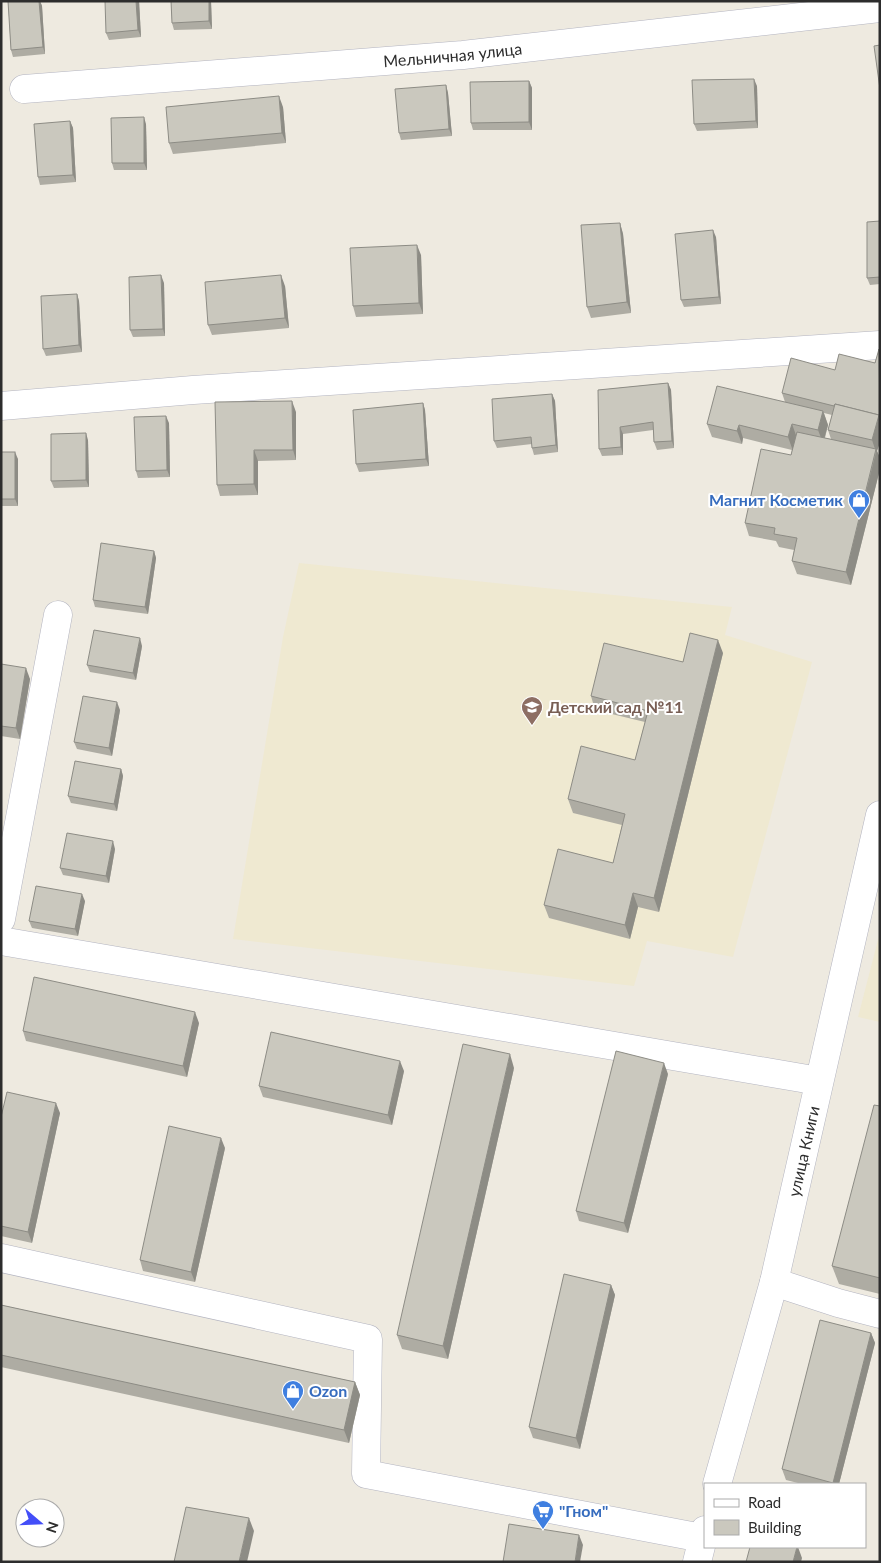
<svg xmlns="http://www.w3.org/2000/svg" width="881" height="1563" font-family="Lato,sans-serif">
  <rect width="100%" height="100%" fill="#eeeae0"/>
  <g fill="#efe9d1">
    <polygon points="299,563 732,607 725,635 812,662 733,957 647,941 634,986 233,939 283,637"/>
    <polygon points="880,932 880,1022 858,1017"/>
  </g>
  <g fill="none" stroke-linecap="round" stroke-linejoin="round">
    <g stroke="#b3b4c0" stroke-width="29">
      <g id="minor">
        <path id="s1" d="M24,89L463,55L880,8"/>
        <polyline points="1,406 193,390 880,345"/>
        <polyline points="1,919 58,615"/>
        <polyline points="1,941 819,1081"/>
        <polyline points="1,1258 368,1339 366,1474 702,1538"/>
        <polyline points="774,1282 838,1303 880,1314"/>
        <path id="s2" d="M717,1484L774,1282L880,815"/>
        <polyline points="697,1562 705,1530"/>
      </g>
    </g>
    <use href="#minor" stroke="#fff" stroke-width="28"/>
  </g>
  <g fill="#aeaca3" fill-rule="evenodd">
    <polygon points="8,1 40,1 42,6 45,54 13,57 11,50"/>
    <polygon points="139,1 141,37 109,40 106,33"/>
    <polygon points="171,1 211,1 212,29 174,30 172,23"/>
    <polygon points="529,81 532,88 532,130 473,130 471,123"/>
    <polygon points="446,85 448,93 452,136 401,140 399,133"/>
    <polygon points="757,86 758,128 697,131 694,124"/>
    <polygon points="283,107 286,143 173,154 169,143"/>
    <polygon points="70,121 73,128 76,182 40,185 38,177"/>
    <polygon points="146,124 147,170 114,170 112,163"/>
    <polygon points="880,221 880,284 870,285 867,278"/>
    <polygon points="620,223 623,234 631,313 591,318 587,307"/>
    <polygon points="716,237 721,304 684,307 681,300"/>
    <polygon points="421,255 423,314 356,317 353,306"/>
    <polygon points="164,283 165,336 133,337 130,330"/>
    <polygon points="285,286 289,328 212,335 208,325"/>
    <polygon points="77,294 79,301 82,352 46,356 43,349"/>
    <path d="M880,349V442L877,451L880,458V469L851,585L797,574L792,561L794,550L779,547L776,541L749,536L745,523L791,455L792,450L743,438L742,444L712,437L707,424L785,402L782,393L835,370L875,363ZM824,413L832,415L828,430L831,439L825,438L828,425Z"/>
    <polygon points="668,383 671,390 674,448 657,450 654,442 653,430 623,434 623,455 602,456 599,449 598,390"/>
    <polygon points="552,394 555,401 558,452 534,455 532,448 532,444 497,448 494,441"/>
    <polygon points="423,403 425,410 429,466 359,472 356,464"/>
    <polygon points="296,412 296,460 258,461 258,495 220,496 217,485"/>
    <polygon points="169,423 170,477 138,478 136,471"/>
    <polygon points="88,440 89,487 54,488 51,481"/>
    <polygon points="1,452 18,459 18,506 1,506"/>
    <polygon points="154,551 156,558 148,614 95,607 93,600"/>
    <polygon points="142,646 136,680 90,672 87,665"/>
    <polygon points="723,653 659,912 638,907 630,939 549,918 544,905 613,863 622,825 573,813 568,799 635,760 645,722 595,710 591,696 683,662"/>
    <polygon points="1,664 30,679 20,739 1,736"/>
    <polygon points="120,710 112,756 77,749 74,742"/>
    <polygon points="121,769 123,776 117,811 71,803 68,796"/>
    <polygon points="115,849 109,883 63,875 60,868"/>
    <polygon points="85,901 78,936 32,928 29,921"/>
    <polygon points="199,1023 187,1077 26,1041 23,1031"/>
    <polygon points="514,1068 448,1359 402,1349 397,1335"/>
    <polygon points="404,1071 392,1125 263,1097 259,1086"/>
    <polygon points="668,1074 628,1233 579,1221 576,1211"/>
    <polygon points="880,1106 880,1294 839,1284 832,1266"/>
    <polygon points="60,1113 32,1243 1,1236 1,1117"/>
    <polygon points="225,1148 195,1282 143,1271 140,1260"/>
    <polygon points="611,1285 615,1295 580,1449 533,1438 529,1427"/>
    <polygon points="1,1305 355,1382 360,1395 349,1443 1,1367"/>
    <polygon points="871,1333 875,1343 839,1484 802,1484 786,1480 782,1469"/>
  </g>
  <g fill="#8d8c85">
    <polygon points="39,1 40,1 42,6 45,54 43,47"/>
    <polygon points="136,1 139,1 141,37 138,30"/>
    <polygon points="209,1 211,1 212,29 209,21"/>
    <polygon points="754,79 757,86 758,128 756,121"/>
    <polygon points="529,81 532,88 532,130 529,122"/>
    <polygon points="446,85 448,93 452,136 449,129"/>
    <polygon points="279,96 283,107 286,143 282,133"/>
    <polygon points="144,117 146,124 147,170 144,163"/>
    <polygon points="70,121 73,128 76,182 73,175"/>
    <polygon points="620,223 623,234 631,313 627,302"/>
    <polygon points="713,230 716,237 721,304 719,297"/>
    <polygon points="417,245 421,255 423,314 419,303"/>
    <polygon points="161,275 164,283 165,336 163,329"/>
    <polygon points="281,275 285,286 289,328 285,318"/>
    <polygon points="77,294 79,301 82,352 79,345"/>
    <polygon points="668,383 671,390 674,448 672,441"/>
    <polygon points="552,394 555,401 558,452 556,445"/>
    <polygon points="292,401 296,412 296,460 293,450"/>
    <polygon points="423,403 425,410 429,466 426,459"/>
    <polygon points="823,411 828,425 823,443 818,430"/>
    <polygon points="879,415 880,417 880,442 877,451 880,458 880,469 851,585 846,572 876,452 872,440"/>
    <polygon points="166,416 169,423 170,477 167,470"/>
    <polygon points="792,424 797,438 793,451 788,437"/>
    <polygon points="739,425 743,438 742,444 737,431"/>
    <polygon points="620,427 623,434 623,455 621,447"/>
    <polygon points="86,433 88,440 89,487 86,480"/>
    <polygon points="254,450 258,461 258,495 254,484"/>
    <polygon points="15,452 18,459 18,506 15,499"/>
    <polygon points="154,551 156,558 148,614 145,607"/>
    <polygon points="140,638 142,646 136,680 133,673"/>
    <polygon points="718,640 723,653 659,912 654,898"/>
    <polygon points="26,668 30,679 20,739 16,728"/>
    <polygon points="117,702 120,710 112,756 109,748"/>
    <polygon points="121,769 123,776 117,811 114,804"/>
    <polygon points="113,841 115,849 109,883 106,876"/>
    <polygon points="633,893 638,907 630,939 625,925"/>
    <polygon points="82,894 85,901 78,936 75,929"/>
    <polygon points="195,1012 199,1023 187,1077 183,1066"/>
    <polygon points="510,1054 514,1068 448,1359 443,1346"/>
    <polygon points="400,1061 404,1071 392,1125 388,1115"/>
    <polygon points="664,1063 668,1074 628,1233 624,1223"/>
    <polygon points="56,1103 60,1113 32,1243 28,1232"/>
    <polygon points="221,1138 225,1148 195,1282 191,1272"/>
    <polygon points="611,1285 615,1295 580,1449 576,1438"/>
    <polygon points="871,1333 875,1343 839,1484 834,1484 833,1483"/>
    <polygon points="355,1382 360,1395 349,1443 344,1430"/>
    <polygon points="249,1518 254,1531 247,1562 239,1562"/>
    <polygon points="579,1535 583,1545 580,1562 575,1562"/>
    <polygon points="797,1547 798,1547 802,1558 801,1562 793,1562"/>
  </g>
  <g fill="#cac8be" stroke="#8d8c85">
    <polygon points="8,1 39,1 43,47 11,50"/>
    <polygon points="105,1 136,1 138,30 106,33"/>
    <polygon points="171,1 209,1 209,21 172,23"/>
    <polygon points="880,45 880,89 874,46"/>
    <polygon points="754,79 756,121 694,124 692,80"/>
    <polygon points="529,81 529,122 471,123 470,82"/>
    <polygon points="446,85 449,129 399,133 395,89"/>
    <polygon points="279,96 282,133 169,143 166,107"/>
    <polygon points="144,117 144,163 112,163 111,118"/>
    <polygon points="70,121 73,175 38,177 34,124"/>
    <polygon points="880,221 880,277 867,278 867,222"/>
    <polygon points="620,223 627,302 587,307 581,225"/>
    <polygon points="713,230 719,297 681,300 675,234"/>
    <polygon points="417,245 419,303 353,306 350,248"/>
    <polygon points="161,275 163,329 130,330 129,277"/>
    <polygon points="281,275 285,318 208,325 205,282"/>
    <polygon points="77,294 79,345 43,349 41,296"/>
    <polygon points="879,349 880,418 879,415 835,404 834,406 782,393 791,358 835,370 839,354 875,363"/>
    <polygon points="668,383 672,441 654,442 653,422 620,427 621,447 599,449 598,390"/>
    <polygon points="717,386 823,411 818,430 792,424 788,437 739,425 737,431 707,424"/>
    <polygon points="552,394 556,445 532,448 531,437 494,441 492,399"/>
    <polygon points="292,401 293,450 254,450 254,484 217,485 215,402"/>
    <polygon points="423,403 426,459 356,464 353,410"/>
    <polygon points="835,404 879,415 872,440 828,430"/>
    <polygon points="166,416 167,470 136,471 134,417"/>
    <polygon points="797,432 876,449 846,572 792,561 797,538 774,534 775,528 745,523 761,449 791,455"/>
    <polygon points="86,433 86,480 51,481 51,434"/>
    <rect x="1" y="452" width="14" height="47"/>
    <polygon points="101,543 154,551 145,607 93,600"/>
    <polygon points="94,630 140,638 133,673 87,665"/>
    <polygon points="690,633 718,640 654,898 633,893 625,925 544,905 558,849 613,863 625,814 568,799 581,746 635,760 648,711 591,696 604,643 683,662"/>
    <polygon points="1,664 26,668 16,728 1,726"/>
    <polygon points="83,696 117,702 109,748 74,742"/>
    <polygon points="75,761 121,769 114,804 68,796"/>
    <polygon points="67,833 113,841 106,876 60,868"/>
    <polygon points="36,886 82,894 75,929 29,921"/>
    <polygon points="34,977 195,1012 183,1066 23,1031"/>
    <polygon points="271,1032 400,1061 388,1115 259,1086"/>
    <polygon points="463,1044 510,1054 443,1346 397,1335"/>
    <polygon points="616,1051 664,1063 624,1223 576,1211"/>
    <polygon points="7,1092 56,1103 28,1232 1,1226 1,1117"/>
    <polygon points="874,1105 880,1106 880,1278 832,1266"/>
    <polygon points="169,1126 221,1138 191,1272 140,1260"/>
    <polygon points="564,1274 611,1285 576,1438 529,1427"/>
    <polygon points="1,1305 355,1382 344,1430 1,1355"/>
    <polygon points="820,1320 871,1333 833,1483 782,1469"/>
    <polygon points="186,1507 249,1518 239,1562 174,1562"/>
    <polygon points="509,1524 579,1535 575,1562 503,1562"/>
    <polygon points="750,1547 797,1547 793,1562 746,1562"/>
  </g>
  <defs>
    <g id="shop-pin" transform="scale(1.125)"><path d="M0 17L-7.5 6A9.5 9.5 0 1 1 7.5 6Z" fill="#3f7fe0" stroke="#fff"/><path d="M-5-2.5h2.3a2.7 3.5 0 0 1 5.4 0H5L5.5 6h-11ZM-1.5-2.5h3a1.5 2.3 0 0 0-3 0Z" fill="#fff"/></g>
    <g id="school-pin" transform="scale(1.125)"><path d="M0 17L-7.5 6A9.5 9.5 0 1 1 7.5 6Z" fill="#8d6e63" stroke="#fff"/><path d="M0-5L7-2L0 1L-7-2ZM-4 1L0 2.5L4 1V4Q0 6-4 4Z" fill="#fff"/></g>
    <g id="supermarket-pin" transform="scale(1.125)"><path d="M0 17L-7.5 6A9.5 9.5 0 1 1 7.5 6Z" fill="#3f7fe0" stroke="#fff"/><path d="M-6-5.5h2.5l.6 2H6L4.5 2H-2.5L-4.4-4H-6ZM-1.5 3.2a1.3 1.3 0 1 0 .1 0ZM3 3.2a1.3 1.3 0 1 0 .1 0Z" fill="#fff"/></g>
  </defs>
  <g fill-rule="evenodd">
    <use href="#shop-pin" x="859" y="500"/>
    <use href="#school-pin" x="532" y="707"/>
    <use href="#shop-pin" x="293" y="1391"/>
    <use href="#supermarket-pin" x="543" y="1511"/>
  </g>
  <g text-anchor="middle" stroke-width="4" stroke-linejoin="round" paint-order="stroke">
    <g font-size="16" fill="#2d2d2d" stroke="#fff">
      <text dy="6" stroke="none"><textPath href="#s1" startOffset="430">Мельничная улица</textPath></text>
      <text dy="6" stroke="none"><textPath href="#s2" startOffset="344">улица Книги</textPath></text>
    </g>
    <g font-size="16" font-weight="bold" fill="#366cbe" stroke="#fff" text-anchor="start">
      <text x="843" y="506" text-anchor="end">Магнит Косметик</text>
      <text x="309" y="1397">Ozon</text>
      <text x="559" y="1517">"Гном"</text>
    </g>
    <g font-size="16" font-weight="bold" fill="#785e54" stroke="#fff" text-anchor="start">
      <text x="548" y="713">Детский сад №11</text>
    </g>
  </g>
  <rect width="881" height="1563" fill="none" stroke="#2d2d2d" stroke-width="5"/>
  <rect x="704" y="1483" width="162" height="65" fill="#ffffff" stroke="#ababab"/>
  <rect x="714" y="1499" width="25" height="8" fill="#ffffff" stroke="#ababab"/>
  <text x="748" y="1508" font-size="15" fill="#2d2d2d">Road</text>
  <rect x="714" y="1520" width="25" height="15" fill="#cac8be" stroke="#ababab"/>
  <text x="748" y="1533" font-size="15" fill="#2d2d2d">Building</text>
  <g transform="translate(40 1523) rotate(109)"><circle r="24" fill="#ffffff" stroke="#ababab"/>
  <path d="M0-4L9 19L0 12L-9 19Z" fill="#434ef8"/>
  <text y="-8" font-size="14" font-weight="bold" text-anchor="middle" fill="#2d2d2d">N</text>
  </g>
</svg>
